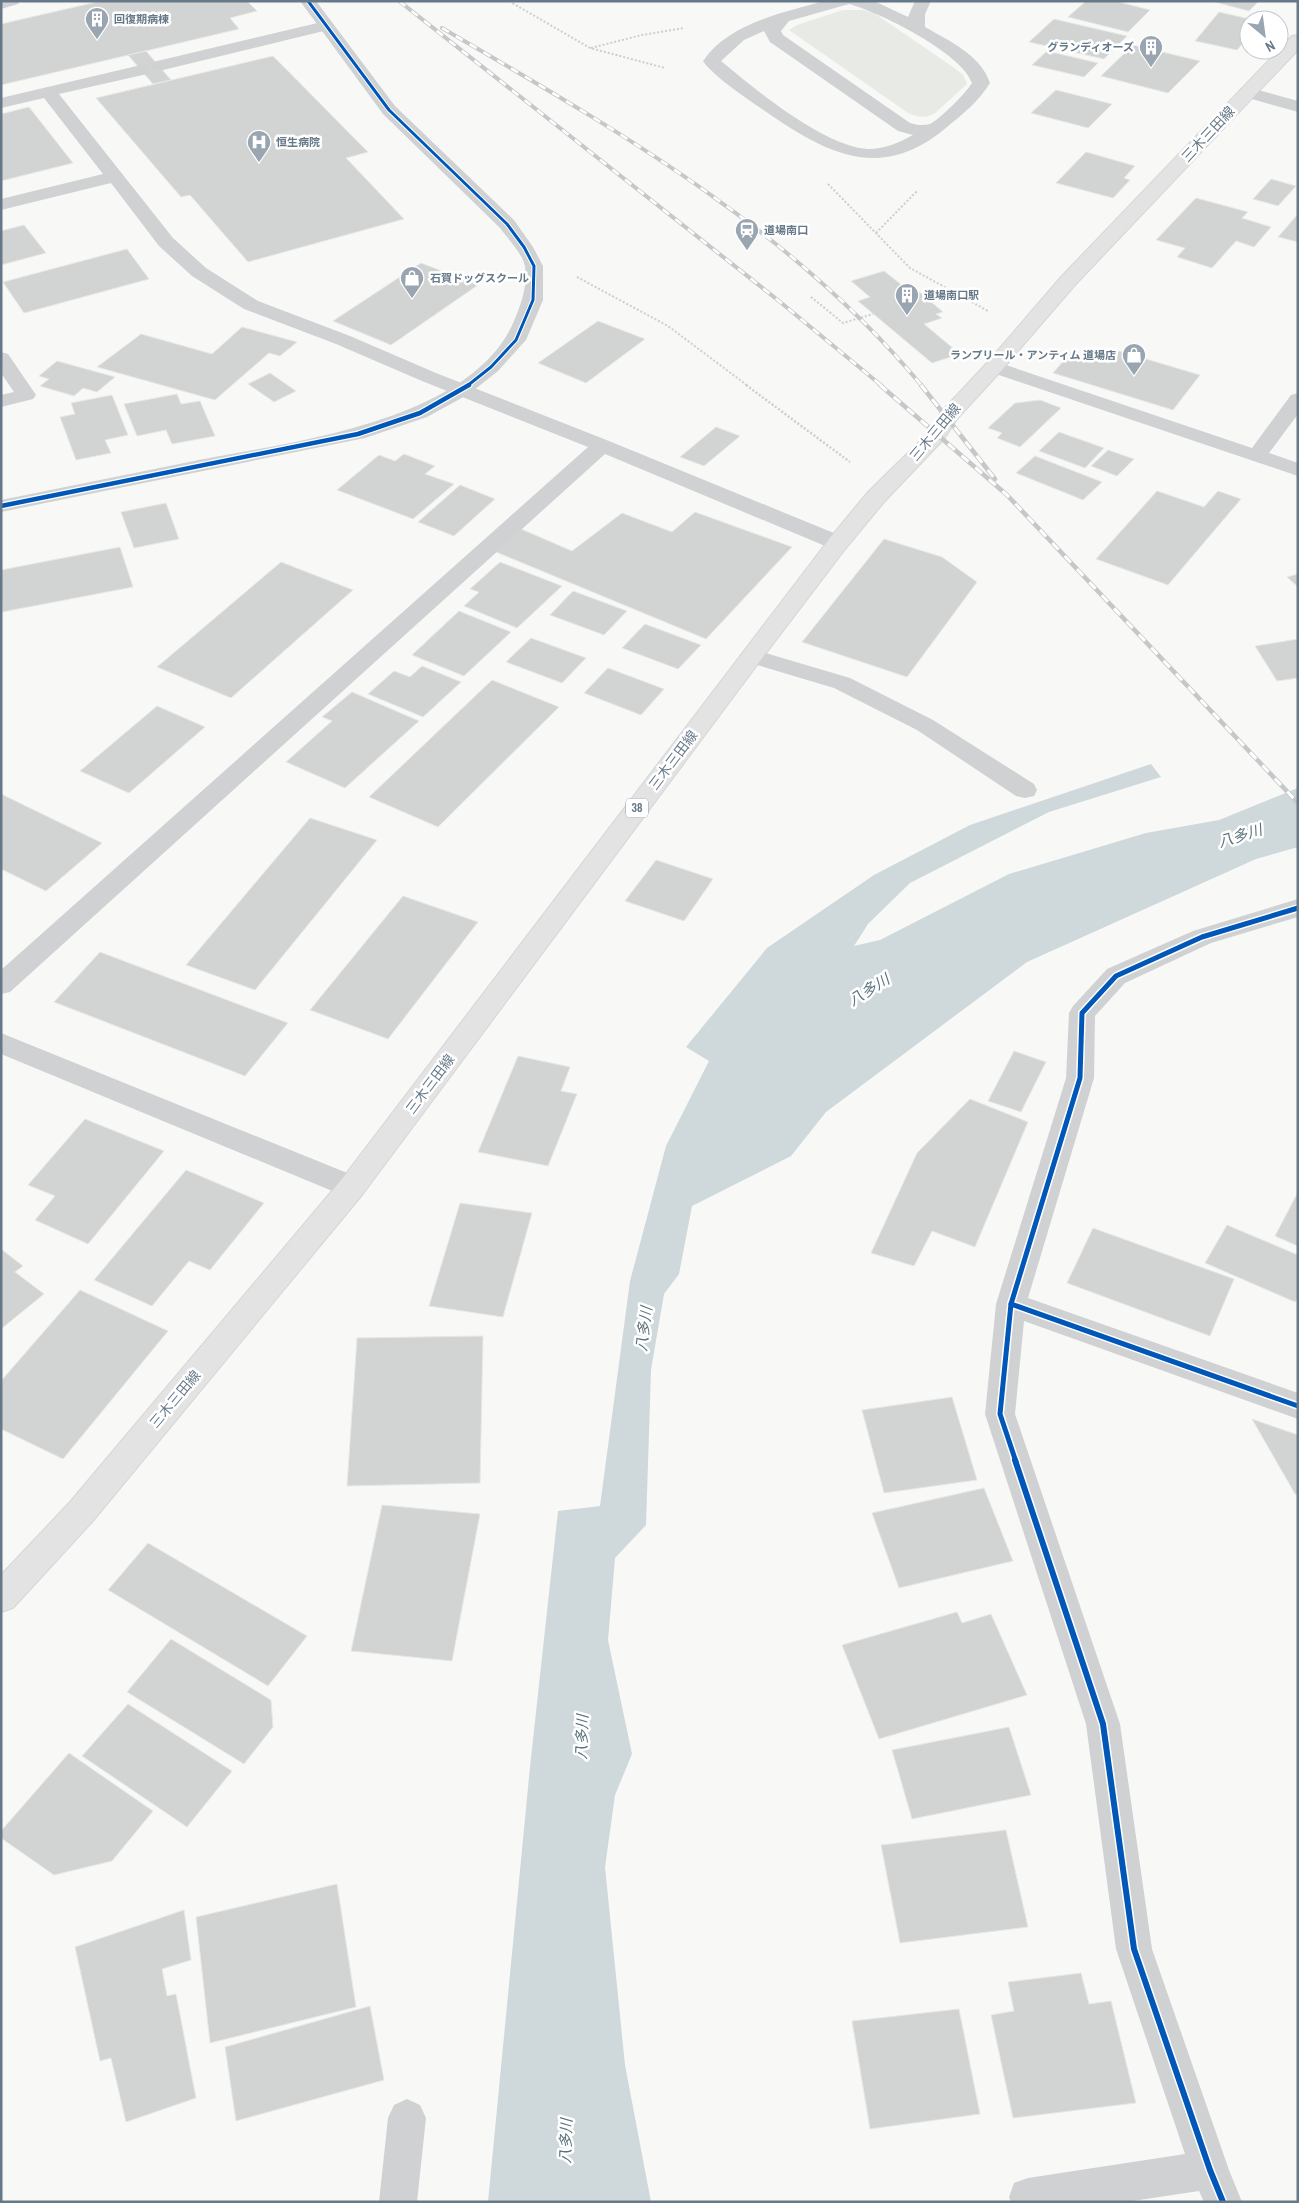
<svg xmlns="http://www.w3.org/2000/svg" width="1299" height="2203" font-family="'Archivo Narrow','Noto Sans JP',sans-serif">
  <rect width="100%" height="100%" fill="#f8f8f7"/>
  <path fill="#e8ebe5" d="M843,10H863L874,13L953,67L963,75L967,84L935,113C925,119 918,117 908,113L789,30L797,25Z"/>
  <polygon fill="#cfd8da" points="1151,764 1161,777 1049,812 910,883 868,924 854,946 880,940 1009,874 1146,833 1219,820 1298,788 1298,847 1256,859 1027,962 826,1112 791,1156 692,1206 679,1274 664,1294 651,1370 646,1525 615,1558 608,1640 632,1754 615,1795 605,1867 625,2065 651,2202 488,2202 530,1767 558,1511 600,1506 630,1281 666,1146 709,1061 686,1047 767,948 874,875 970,825"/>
  <g fill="#d2d3d3" stroke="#e8e8e6">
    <polygon points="101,1 247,1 257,11 230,18 239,29 1,85 1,24"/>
    <polygon points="1086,1 1115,1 1150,10 1128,32 1068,17"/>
    <polygon points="1211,1 1259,1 1249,11"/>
    <polygon points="1219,12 1254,20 1249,20 1249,36 1237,50 1195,41"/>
    <polygon points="1054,19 1127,36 1104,59 1029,42"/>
    <polygon points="1133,45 1200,61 1168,93 1101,76"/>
    <polygon points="146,51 171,80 153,84 128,55"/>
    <polygon points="1047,51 1098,63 1084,77 1032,65"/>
    <polygon points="273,56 368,152 346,158 404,219 248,262 190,195 181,197 96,98"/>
    <polygon points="1056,90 1112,104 1088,128 1031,113"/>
    <polygon points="29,107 73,163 1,181 1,114"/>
    <polygon points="1086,152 1135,166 1124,178 1130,180 1113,198 1056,183"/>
    <polygon points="1271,179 1296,186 1278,206 1253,199"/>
    <polygon points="1196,198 1248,212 1242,218 1271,227 1254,247 1236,241 1212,268 1177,257 1185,248 1156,240"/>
    <polygon points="1298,214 1298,242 1278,237"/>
    <polygon points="24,225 46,253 1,265 1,231"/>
    <polygon points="127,249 149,279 24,313 3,282"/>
    <polygon points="421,263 478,285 391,345 333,321"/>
    <polygon points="884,271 903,286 910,284 943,312 936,314 942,318 924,324 960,354 932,363 858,301 870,297 851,281"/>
    <polygon points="598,321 645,339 586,383 538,363"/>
    <polygon points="242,327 297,342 280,356 269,353 215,400 97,367 141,334 212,354"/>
    <polygon points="1119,351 1200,375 1173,410 1053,373 1071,352 1109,363"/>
    <polygon points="57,361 115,377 97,392 83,388 74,396 40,386 49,379 39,376"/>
    <polygon points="270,373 296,391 274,402 248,384"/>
    <polygon points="177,394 181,404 200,401 215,436 172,444 166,430 137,436 124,404"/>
    <polygon points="112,395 128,435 105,440 111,453 76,460 60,417 75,414 71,403"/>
    <polygon points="1040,400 1061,408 1020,447 997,438 1002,433 988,428 1015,403"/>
    <polygon points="716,427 740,436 704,466 680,457"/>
    <polygon points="1059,432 1104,448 1085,468 1039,451"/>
    <polygon points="1108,450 1134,459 1117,476 1091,466"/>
    <polygon points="404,454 435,466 425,474 454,484 413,519 337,490 379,455 395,461"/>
    <polygon points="1035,456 1102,482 1083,500 1016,473"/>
    <polygon points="460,485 495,499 454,536 418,522"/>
    <polygon points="1157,491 1204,507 1218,491 1241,499 1168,585 1096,559"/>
    <polygon points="166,503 179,539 134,548 121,512"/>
    <polygon points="695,512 792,547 706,639 496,552 521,529 572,551 622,513 672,532"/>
    <polygon points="884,539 942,557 977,582 907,677 802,642"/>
    <polygon points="120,547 133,587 2,612 1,570"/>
    <polygon points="281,562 353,590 231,698 157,667"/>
    <polygon points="500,562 562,586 517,628 464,606 479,592 470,589"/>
    <polygon points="1298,574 1298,587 1287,577"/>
    <polygon points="573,591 627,611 604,635 550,615"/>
    <polygon points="459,611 511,632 464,676 412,655"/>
    <polygon points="645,624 701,645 678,669 622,648"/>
    <polygon points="531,638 586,658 562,683 506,662"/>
    <polygon points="1298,639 1298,678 1277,681 1255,646"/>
    <polygon points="422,666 461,682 423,717 368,694 394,671 410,677"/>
    <polygon points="608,668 664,689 641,715 584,693"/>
    <polygon points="492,680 559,707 438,827 369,797"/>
    <polygon points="352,692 419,721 345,788 286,762 332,721 322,717"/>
    <polygon points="157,706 205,727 129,793 80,771"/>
    <polygon points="1,794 102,843 46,891 1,869"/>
    <polygon points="310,818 377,840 255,990 186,965"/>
    <polygon points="656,860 713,879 684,921 625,901"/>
    <polygon points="403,896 478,922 388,1039 310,1010"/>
    <polygon points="100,952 288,1023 245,1076 54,1002"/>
    <polygon points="1014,1051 1046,1062 1021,1112 988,1101"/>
    <polygon points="518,1056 570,1067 561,1091 577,1094 548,1166 478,1152"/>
    <polygon points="970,1099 1028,1122 975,1247 932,1231 914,1266 871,1253 917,1153"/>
    <polygon points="85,1119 164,1151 88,1244 35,1220 55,1196 28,1185"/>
    <polygon points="186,1170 264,1203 210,1270 189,1261 152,1306 94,1280"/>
    <polygon points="1298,1192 1298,1246 1275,1236"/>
    <polygon points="460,1203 532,1213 503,1317 429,1306"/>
    <polygon points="1227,1225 1298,1255 1298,1298 1295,1302 1205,1263"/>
    <polygon points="1093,1228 1234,1279 1210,1336 1067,1283"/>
    <polygon points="1,1249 23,1266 15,1272 44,1294 1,1329"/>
    <polygon points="80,1290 168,1331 63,1459 1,1429 1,1381"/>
    <polygon points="483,1336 480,1483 347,1486 357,1338"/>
    <polygon points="952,1397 977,1480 884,1493 862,1410"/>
    <polygon points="1252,1419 1298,1435 1298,1495 1295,1494"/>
    <polygon points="984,1488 1013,1561 899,1588 872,1513"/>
    <polygon points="382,1505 480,1514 452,1661 351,1651"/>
    <polygon points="148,1543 307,1636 268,1686 108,1590"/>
    <polygon points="957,1612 962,1623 991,1614 1027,1695 879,1739 842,1645"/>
    <polygon points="171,1639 271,1700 273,1727 244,1764 127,1692"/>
    <polygon points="128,1704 232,1771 187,1827 82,1756"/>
    <polygon points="1009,1727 1031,1795 912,1819 892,1750"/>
    <polygon points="69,1753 153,1811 112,1861 54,1875 1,1838 1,1831"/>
    <polygon points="1006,1830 1028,1927 900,1943 881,1845"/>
    <polygon points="337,1884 356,2007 210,2043 196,1917"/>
    <polygon points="184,1910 191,1960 162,1969 167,1996 176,1994 196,2098 126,2122 111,2058 100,2061 75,1947"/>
    <polygon points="1081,1973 1089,2004 1111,2001 1136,2103 1013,2118 991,2015 1014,2011 1008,1982"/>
    <polygon points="370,2006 384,2080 236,2121 225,2047"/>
    <polygon points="959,2009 980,2114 870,2129 852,2021"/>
  </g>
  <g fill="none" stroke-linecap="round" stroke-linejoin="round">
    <g stroke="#d5d6d6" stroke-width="2">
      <polygon id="primary" points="1298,35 1298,50 1075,285 1001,371 957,419 944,439 884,502 846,548 760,661 362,1195 92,1522 13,1608 1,1612 1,1575 70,1502 342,1179 830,538 868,492 929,432 941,412 987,363 1061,277 1292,36"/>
    </g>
    <g stroke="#cdcecf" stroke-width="2" stroke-dasharray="2 2" stroke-linecap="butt">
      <polyline points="509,1 590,48 665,68"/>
      <polyline points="591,48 642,35 684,28"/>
      <polyline points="828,184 910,268 988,311"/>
      <polyline points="876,233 918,190"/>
      <polyline points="577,277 668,326 748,386"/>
      <polyline points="811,297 843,323 873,314"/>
      <polyline points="929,300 954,293"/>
    </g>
    <polyline stroke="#cdcecf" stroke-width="2.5" stroke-dasharray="2 2" stroke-linecap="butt" points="746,385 850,462"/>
    <g fill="#d0d1d2" fill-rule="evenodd">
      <polygon points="1,1 20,1 18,4 1,9"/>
      <path d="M824,1H874L908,17L915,1H931L925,14V27C949,41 980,54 990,83C979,101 963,114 947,127C880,184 825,153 762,109C746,98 713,76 703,61C729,23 782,13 824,1ZM849,4C879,12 962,53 972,83C966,93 940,119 930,124C923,126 916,125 910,123L783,35L781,31L789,21ZM764,31L770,42L898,131L913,135C900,142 885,149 869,149C824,147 755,89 721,61L744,40Z"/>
      <polygon points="326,21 332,23 334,26 332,29 159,71 153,70 151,66 153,62"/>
      <polygon points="141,65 147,66 149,70 147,74 59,94 173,238 206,268 258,301 350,336 436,373 609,441 846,538 849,543 846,548 838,550 830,548 605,454 10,992 1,994 1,970 588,447 422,381 336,344 244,309 192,276 159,246 111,183 1,210 1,199 103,174 44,98 1,108 1,98"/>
      <polygon points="1247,87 1298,101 1298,112 1241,96 1238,92 1241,88"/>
      <polygon points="1,352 8,354 36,395 33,399 1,407 1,395 14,392 1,373"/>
      <polygon points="994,361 1252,448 1291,395 1298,393 1298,414 1269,453 1298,463 1298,476 987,371 984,367 987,363"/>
      <polygon points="752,649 850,678 933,720 1034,784 1037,790 1034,796 1025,798 1016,796 917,730 834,688 744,661 741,656 744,651"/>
      <polygon points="1298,899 1298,917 1211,943 1125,983 1095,1016 1094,1078 1028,1298 1298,1393 1298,1419 1024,1321 1015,1414 1120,1724 1152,1949 1229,2170 1242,2202 1204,2202 1199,2191 1126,2202 1011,2202 1009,2197 1014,2183 1028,2178 1185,2154 1116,1949 1086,1724 985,1414 996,1304 1066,1078 1069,1013 1073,1006 1107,969 1193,931"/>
      <polygon points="1,1033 362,1179 366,1187 362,1195 352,1198 342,1195 1,1054"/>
      <polygon points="407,2099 420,2105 426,2118 417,2202 379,2202 388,2118 394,2105"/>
    </g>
    <path fill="#d0d1d2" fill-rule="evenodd" d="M300,1H316L395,106L514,220L533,247L543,266V300L526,340L498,371L469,394L427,417L365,438L1,512V500C65,487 130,474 194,461C290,442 471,422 514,321C521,305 528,285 525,266C522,253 508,239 500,228L383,114Z"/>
    <use href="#primary" fill="#e3e3e3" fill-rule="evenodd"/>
    <g stroke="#c5c7c8" stroke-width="4">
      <g id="rail-far1">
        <polyline points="399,1 779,301 882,386"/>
        <path d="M442,28C615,129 792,229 922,386"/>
      </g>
    </g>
    <g stroke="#c5c7c8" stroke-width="4.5">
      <g id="rail">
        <polyline points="880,385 1007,495 1298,803"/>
        <polyline points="921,385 995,479"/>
      </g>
    </g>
    <use href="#rail-far1" stroke="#fff" stroke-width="2.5" stroke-dasharray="8" stroke-linecap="butt"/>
    <use href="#rail" stroke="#fff" stroke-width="3" stroke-dasharray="9" stroke-linecap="butt"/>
    <g stroke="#fff" stroke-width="5">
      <polyline id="cycleway-far3" points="308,1 389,110 507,224 524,247 534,266 533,300 516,340 491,367 467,386"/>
    </g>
    <g stroke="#fff" stroke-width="7">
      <polyline id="cycleway-far2" points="1,506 358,434 420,413 469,385"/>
    </g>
    <g stroke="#fff" stroke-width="8">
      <g id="cycleway-far1">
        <polyline points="1298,908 1202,937 1116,976 1082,1013 1080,1078 1011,1304 1298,1406"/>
        <polyline points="1011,1304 1000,1414 1016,1462"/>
      </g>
    </g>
    <g stroke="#fff" stroke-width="9">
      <polyline id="cycleway" points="1015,1460 1103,1724 1134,1949 1210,2170 1223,2202"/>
    </g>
    <use href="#cycleway-far3" stroke="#0057b8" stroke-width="3"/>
    <use href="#cycleway-far2" stroke="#0057b8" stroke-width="4.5"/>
    <use href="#cycleway-far1" stroke="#0057b8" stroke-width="5"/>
    <use href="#cycleway" stroke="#0057b8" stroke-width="6"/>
  </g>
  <defs>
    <g id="building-pin" transform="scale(1.25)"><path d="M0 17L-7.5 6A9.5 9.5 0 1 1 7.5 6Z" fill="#99a5b0" stroke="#fff"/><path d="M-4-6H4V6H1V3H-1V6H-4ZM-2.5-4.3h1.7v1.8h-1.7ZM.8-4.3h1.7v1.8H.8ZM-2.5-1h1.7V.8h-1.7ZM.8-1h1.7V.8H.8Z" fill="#fff"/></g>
    <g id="hospital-pin" transform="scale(1.25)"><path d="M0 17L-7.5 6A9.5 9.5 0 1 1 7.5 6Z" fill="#99a5b0" stroke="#fff"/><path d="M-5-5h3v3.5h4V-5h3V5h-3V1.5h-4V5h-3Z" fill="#fff"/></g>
    <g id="station-pin" transform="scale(1.25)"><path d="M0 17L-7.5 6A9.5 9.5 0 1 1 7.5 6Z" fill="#99a5b0" stroke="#fff"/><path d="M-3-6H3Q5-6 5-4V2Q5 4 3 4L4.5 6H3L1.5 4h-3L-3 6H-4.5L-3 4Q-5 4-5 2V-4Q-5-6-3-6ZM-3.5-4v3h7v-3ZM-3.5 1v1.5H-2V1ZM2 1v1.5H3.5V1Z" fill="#fff"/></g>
    <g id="shop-pin" transform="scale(1.25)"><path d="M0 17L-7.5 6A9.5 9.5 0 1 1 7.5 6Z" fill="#99a5b0" stroke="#fff"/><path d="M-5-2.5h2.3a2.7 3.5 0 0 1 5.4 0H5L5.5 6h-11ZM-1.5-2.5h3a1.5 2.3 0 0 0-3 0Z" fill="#fff"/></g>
  </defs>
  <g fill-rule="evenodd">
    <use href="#building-pin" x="97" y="19"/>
    <use href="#building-pin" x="1151" y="47"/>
    <use href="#hospital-pin" x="259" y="142"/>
    <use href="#station-pin" x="747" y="230"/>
    <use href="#shop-pin" x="412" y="278"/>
    <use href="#building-pin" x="907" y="295"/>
    <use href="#shop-pin" x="1134" y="355"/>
  </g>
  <g text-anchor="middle" stroke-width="5" stroke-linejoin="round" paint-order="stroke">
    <g font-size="11" font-weight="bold" fill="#667989" stroke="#fff" text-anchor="start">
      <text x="114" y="23">回復期病棟</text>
      <text x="1134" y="51" text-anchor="end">グランディオーズ</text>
      <text x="276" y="146">恒生病院</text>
      <text x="764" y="234">道場南口</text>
      <text x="430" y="282">石賀ドッグスクール</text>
      <text x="924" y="299">道場南口駅</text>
      <text x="1116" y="359" text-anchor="end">ランプリール・アンティム 道場店</text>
    </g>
    <rect fill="#fff" stroke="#94a1ac" stroke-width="1" x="626" y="798.5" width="22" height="19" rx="4"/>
    <g font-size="12" font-weight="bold" fill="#667989">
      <text x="637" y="812">38</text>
    </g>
    <g font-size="14" fill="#667989" stroke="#fff">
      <text transform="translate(1208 134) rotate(-47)" y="5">三木三田線</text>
      <text transform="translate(935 432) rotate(-50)" y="5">三木三田線</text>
      <text transform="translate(673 760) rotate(-53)" y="5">三木三田線</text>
      <text transform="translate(430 1084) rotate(-53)" y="5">三木三田線</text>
      <text transform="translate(175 1399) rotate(-50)" y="5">三木三田線</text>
    </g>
    <g font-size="15" font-style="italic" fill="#5d747d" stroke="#fff">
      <text transform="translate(1240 836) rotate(-17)" y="5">八多川</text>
      <text transform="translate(869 990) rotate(-32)" y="5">八多川</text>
      <text transform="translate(644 1329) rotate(-83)" y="5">八多川</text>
      <text transform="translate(582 1737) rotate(-88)" y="5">八多川</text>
      <text transform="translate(566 2141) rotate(-88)" y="5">八多川</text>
    </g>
  </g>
  <rect width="1299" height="2203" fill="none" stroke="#667989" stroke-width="5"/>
  <g transform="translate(1264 35) rotate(151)"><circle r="24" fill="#ffffff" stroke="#c2c9d0"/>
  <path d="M0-4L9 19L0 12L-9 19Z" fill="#99a5b0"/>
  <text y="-8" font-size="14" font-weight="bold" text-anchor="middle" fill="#667989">N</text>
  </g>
</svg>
